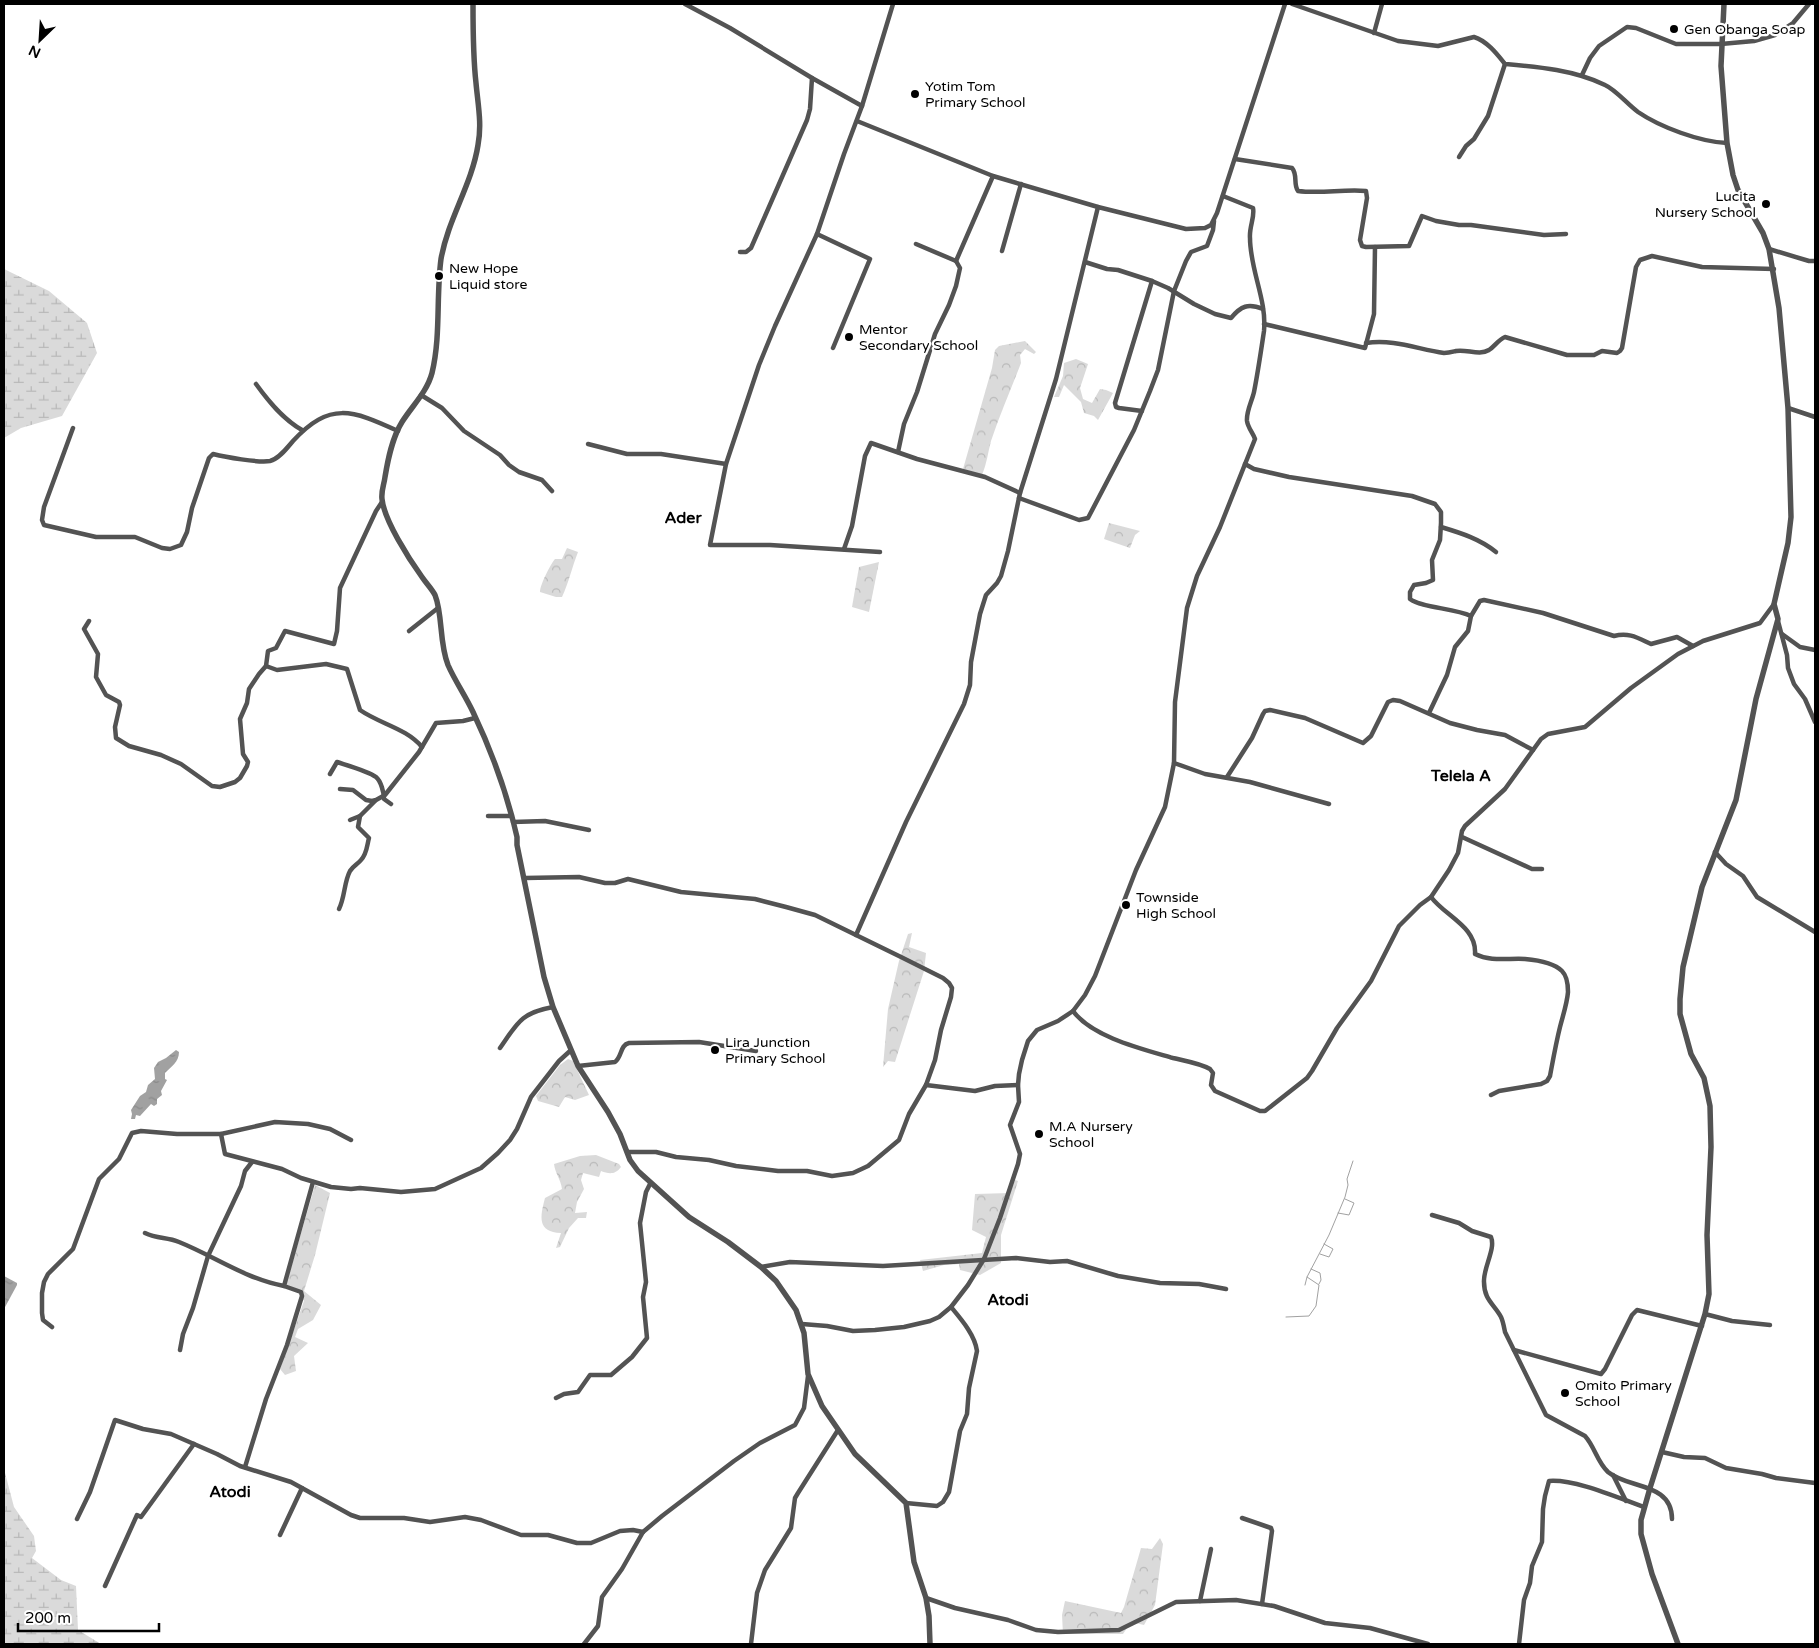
<svg xmlns="http://www.w3.org/2000/svg" width="1819" height="1648" font-family="'Varela Round',sans-serif">
  <defs>
    <pattern id="forest-crowns" width="20" height="18" patternUnits="userSpaceOnUse" patternTransform="scale(1.25)"><rect width="20" height="18" fill="#dadada"/><path d="M2 6a3 3 0 1 1 6 0M12 15a3 3 0 1 1 6 0" fill="none" stroke="#b9b9b9"/></pattern>
    <pattern id="wetland-marsh" width="20" height="14" patternUnits="userSpaceOnUse" patternTransform="scale(1.25)"><rect width="20" height="14" fill="#dadada"/><path d="M1 5h8M5 5V1M11 12h8M15 12V8" fill="none" stroke="#b9b9b9"/></pattern>
    <pattern id="water-ripples" width="26" height="14" patternUnits="userSpaceOnUse" patternTransform="scale(1.25)"><rect width="26" height="14" fill="#a1a1a1"/><path d="M2 4q2-2 4 0t4 0M15 11q2-2 4 0t4 0" fill="none" stroke="#898989"/></pattern>
  </defs>
  <rect width="100%" height="100%" fill="#fff"/>
  <g fill="url(#forest-crowns)">
    <path d="M1025,341L1036,352L1034,354L1025,349L1020,355L1021,363C1011,389 1000,414 991,441C988,452 987,463 982,475L963,469L992,368L995,350L999,346Z"/>
    <polygon points="1076,359 1088,364 1080,388 1083,399 1092,403 1100,389 1106,390 1113,393 1098,420 1094,416 1084,413 1081,402 1064,385 1059,397 1054,397 1063,376 1064,363"/>
    <polygon points="1109,523 1140,531 1135,535 1130,548 1104,539"/>
    <path d="M567,548L578,552C572,567 569,582 562,597H556L540,592C540,585 550,565 555,559H562Z"/>
    <polygon points="879,562 869,612 852,607 859,567"/>
    <polygon points="912,933 909,947 926,953 924,971 895,1062 888,1061 883,1067 888,1009 899,961 908,934"/>
    <polygon points="568,1059 573,1061 589,1095 575,1100 565,1097 559,1107 538,1101 536,1096 560,1065"/>
    <path d="M596,1155L619,1164L621,1167C615,1175 609,1174 601,1171L599,1177L583,1173L581,1180L584,1189L577,1202L575,1213L587,1212L586,1218H578L569,1228L560,1247L556,1248L561,1233C537,1232 540,1217 545,1198L562,1189C561,1180 555,1173 554,1164L580,1156Z"/>
    <polygon points="1015,1180 1018,1181 1001,1235 1001,1263 980,1275 960,1270 959,1264 944,1265 923,1271 920,1260 982,1253 986,1237 972,1230 975,1194 1010,1193"/>
    <polygon points="315,1185 330,1193 315,1255 304,1291 321,1305 313,1320 298,1329 295,1337 308,1343 294,1356 296,1371 285,1375 280,1369 304,1301 298,1292 286,1285"/>
    <polygon points="1160,1538 1163,1544 1155,1605 1144,1625 1131,1622 1123,1634 1063,1634 1062,1615 1065,1601 1121,1613 1124,1607 1141,1548 1152,1549"/>
  </g>
  <g fill="url(#wetland-marsh)">
    <polygon points="4,269 49,291 87,323 97,353 62,416 21,428 4,438"/>
    <polygon points="4,1469 14,1507 34,1536 36,1551 32,1558 61,1580 76,1586 78,1630 101,1644 4,1644"/>
  </g>
  <g fill="url(#water-ripples)">
    <path d="M176,1050L179,1052C179,1062 171,1067 165,1073V1079L167,1080L161,1091L162,1095L157,1099V1104L154,1106L151,1104L140,1116L136,1115L135,1119H131L132,1114L131,1110L140,1096L146,1092L148,1085L155,1079L154,1068L158,1062L166,1058Z"/>
    <polygon points="4,1276 17,1283 17,1285 4,1309"/>
  </g>
  <g fill="none" stroke-linecap="round" stroke-linejoin="round">
    <g stroke="#a1a1a1" stroke-width="1">
      <polyline points="1338,1213 1349,1215 1354,1203 1345,1199"/>
      <polyline points="1320,1254 1329,1257 1333,1249 1324,1244"/>
      <polyline points="1311,1269 1320,1273 1321,1280 1319,1284"/>
      <polyline points="1305,1285 1307,1277"/>
      <polyline points="1286,1317 1309,1316 1316,1306 1319,1285 1307,1277 1329,1235 1345,1197 1348,1185 1347,1179 1353,1161"/>
    </g>
    <g stroke="#535353" stroke-width="4.5">
      <polyline points="685,4 730,28 812,78 862,106"/>
      <path d="M1292,4L1398,41L1438,46L1474,37C1487,41 1497,54 1505,64C1539,67 1574,70 1605,85C1616,90 1627,104 1638,112C1660,127 1700,142 1727,143"/>
      <polyline points="1374,33 1382,4"/>
      <polyline points="1582,75 1590,58 1599,46 1627,27 1636,28 1676,44 1721,44 1754,41 1775,35 1793,23 1809,4"/>
      <polyline points="857,121 993,176 1098,207 1186,229 1205,228 1211,225 1217,213 1285,4"/>
      <polyline points="1459,157 1466,146 1474,139 1488,116 1505,64"/>
      <path d="M1235,159L1292,168C1298,175 1293,184 1298,191C1321,194 1343,189 1366,191L1367,198L1360,240L1362,246L1366,247L1409,246L1422,216L1436,221L1459,225H1471L1544,235L1566,234"/>
      <polyline points="817,234 870,259 833,348"/>
      <polyline points="1769,249 1809,261 1815,261"/>
      <polyline points="1002,251 1021,184"/>
      <polyline points="740,252 746,252 751,248 807,120 810,109 812,78"/>
      <polyline points="956,261 993,176"/>
      <path d="M1085,262L1107,269L1118,270L1152,281L1168,288L1194,304L1215,314L1231,318C1241,306 1248,303 1263,309"/>
      <polyline points="1264,324 1365,348 1374,314 1375,247"/>
      <path d="M1366,343C1394,339 1417,349 1444,353C1449,353 1452,352 1456,351C1467,349 1479,356 1489,350C1495,346 1498,340 1505,337L1567,355H1594L1602,351L1617,353L1620,351L1622,348L1636,267L1640,260L1652,256L1702,267L1774,269"/>
      <path d="M256,384C269,402 283,419 302,430"/>
      <polyline points="421,395 442,408 464,431 500,455 509,465 519,472 542,480 552,491"/>
      <polyline points="1788,408 1815,417"/>
      <polyline points="1142,411 1119,408 1116,407 1115,403 1152,281"/>
      <path d="M73,428L44,507L42,520L44,525L96,537H135L162,548L170,549L181,545L187,532L192,508L209,458L213,454C225,457 258,463 270,461C279,459 287,448 293,441C330,401 352,410 398,431"/>
      <polyline points="588,444 627,454 661,454 726,464"/>
      <polyline points="898,452 904,424 917,392 935,334 949,305 956,286 960,268 956,261 916,244"/>
      <path d="M1245,464L1254,469L1289,477L1412,496L1435,504L1441,512V523L1440,540L1432,560L1433,580L1426,583L1414,585L1410,592V599C1422,608 1454,608 1471,616"/>
      <polyline points="1019,498 1079,520 1088,518 1134,430 1150,391 1158,370 1174,291 1186,261 1191,252 1207,246 1213,230 1214,221"/>
      <path d="M1441,527C1461,533 1480,539 1496,552"/>
      <polyline points="844,549 852,526 865,456 871,443 917,459 985,477 1020,493"/>
      <polyline points="880,552 770,545 710,545 726,464 759,365 775,326 817,234 844,154 862,106 893,4"/>
      <polyline points="89,621 84,629 98,654 96,677 106,695 119,702 120,705 115,727 116,738 129,746 161,755 181,764 212,786 220,787 235,782 240,778 247,766 248,762 243,754 240,719 247,703 249,689 259,674 266,666 268,651 276,648 285,631 334,644 337,631 340,588 376,511 382,502"/>
      <polyline points="1778,621 1787,655 1788,668 1794,684 1805,699 1815,722"/>
      <polyline points="409,631 438,608"/>
      <polyline points="1782,634 1800,647 1815,650"/>
      <path d="M266,666L277,670L326,664L347,669L360,710C380,724 406,728 422,747"/>
      <path d="M1429,713L1447,675L1455,647L1468,631L1471,616L1480,601L1484,600L1543,613L1614,636C1629,632 1638,638 1651,644L1677,637L1693,646"/>
      <polyline points="1174,763 1205,774 1250,782 1329,804"/>
      <path d="M330,774L337,762C346,765 368,771 376,777C381,781 384,793 384,799L391,804"/>
      <polyline points="1227,777 1252,738 1263,714 1265,711 1270,710 1305,718 1363,743 1371,736 1388,702 1393,700 1400,701 1450,723 1477,730 1505,735 1533,750"/>
      <polyline points="340,789 353,790 366,800 372,801 376,800 385,795 419,752 436,723 463,721 475,718"/>
      <polyline points="488,816 511,816"/>
      <polyline points="350,820 360,816 375,801"/>
      <polyline points="513,822 545,821 589,830"/>
      <polyline points="1462,837 1532,869 1542,869"/>
      <polyline points="1715,852 1726,864 1743,876 1757,897 1815,932"/>
      <polyline points="525,878 579,877 605,883 615,883 628,879 681,892 755,899 786,907 815,915 901,957 943,978 949,983 952,988 951,997 941,1030 935,1060 926,1085 909,1114 899,1140 868,1166 853,1173 832,1176 807,1171 778,1171 736,1166 709,1160 676,1157 656,1152 627,1152"/>
      <path d="M1431,897C1445,916 1477,927 1475,954C1491,962 1508,958 1525,959C1536,960 1554,963 1562,971C1567,976 1568,985 1568,992C1567,1004 1563,1015 1560,1027C1556,1043 1553,1060 1550,1076L1547,1081L1541,1084L1499,1091L1491,1095"/>
      <path d="M339,909C345,897 344,882 350,871C353,866 358,864 361,860C367,854 367,845 369,838L358,827L360,816"/>
      <polyline points="856,935 906,822 964,704 970,685 971,662 980,614 986,595 997,583 1001,576 1008,551 1020,493 1056,379 1098,207"/>
      <path d="M1073,1011C1092,1037 1142,1049 1173,1058C1185,1061 1199,1063 1210,1069L1213,1073L1211,1085L1215,1091L1260,1111H1265L1307,1078L1312,1071L1337,1028L1371,981L1399,926L1420,905L1431,897L1449,870L1458,853L1462,831L1465,826L1505,789L1541,739L1548,734L1585,727L1631,688L1678,654L1703,641L1760,623L1774,604"/>
      <path d="M500,1048C518,1022 521,1013 553,1007"/>
      <path d="M578,1066L615,1062C622,1057 620,1045 629,1043L699,1042L756,1051"/>
      <polyline points="926,1085 975,1091 995,1086 1018,1085"/>
      <polyline points="221,1134 225,1154 282,1169 301,1178 331,1187 351,1189 360,1188 401,1192 435,1189 481,1168 498,1153 510,1140 517,1129 531,1097 559,1061 570,1051"/>
      <path d="M1432,1215L1459,1223L1472,1231L1491,1237C1496,1249 1483,1268 1484,1282C1484,1300 1494,1304 1501,1317C1503,1321 1504,1327 1505,1332L1546,1415L1585,1436C1595,1447 1597,1462 1608,1472C1628,1489 1672,1482 1672,1519"/>
      <path d="M145,1233C157,1239 167,1237 179,1242C214,1256 246,1279 284,1286"/>
      <polyline points="761,1267 790,1262 883,1266 1016,1258 1050,1262 1067,1261 1118,1276 1160,1283 1199,1284 1226,1289"/>
      <polyline points="1705,1314 1732,1321 1770,1325"/>
      <path d="M802,1324L827,1326L853,1331L875,1330L904,1327L930,1321L939,1317L951,1307L968,1285L984,1259L1000,1218L1018,1164L1020,1154L1010,1125L1019,1102L1018,1085L1019,1074L1022,1060L1028,1041L1037,1030L1058,1021L1073,1011L1085,995L1095,976L1136,870L1165,807L1174,763L1175,702L1187,608L1197,576L1220,527L1255,439C1253,433 1248,428 1247,421C1246,412 1252,401 1254,392C1258,372 1261,351 1264,331C1267,300 1250,270 1250,238C1249,227 1255,217 1253,208L1223,196"/>
      <polyline points="52,1327 43,1320 42,1313 42,1293 44,1282 48,1274 73,1249 99,1179 119,1159 132,1133 141,1131 177,1134 221,1134 275,1122 308,1124 330,1129 351,1140"/>
      <polyline points="180,1350 183,1334 193,1308 208,1256 241,1186 245,1171 252,1162"/>
      <polyline points="1514,1350 1601,1374 1605,1369 1632,1315 1637,1310 1702,1326"/>
      <polyline points="556,1398 564,1394 578,1392 590,1375 611,1375 632,1357 647,1338 643,1297 646,1282 640,1223 646,1192 650,1184"/>
      <polyline points="1662,1452 1684,1457 1705,1458 1726,1468 1762,1474 1776,1478 1815,1483"/>
      <polyline points="245,1467 266,1399 287,1345 302,1296 301,1292 284,1286 313,1182"/>
      <polyline points="1613,1475 1626,1501"/>
      <path d="M906,1503L937,1506L943,1502L949,1492L960,1431L967,1414L969,1388L977,1351C975,1335 961,1319 951,1307"/>
      <polyline points="1242,1518 1271,1528 1272,1531 1262,1604"/>
      <polyline points="77,1519 90,1492 115,1420 143,1429 171,1434 217,1454 240,1466 291,1482 351,1515 360,1518 404,1518 430,1522 465,1517 481,1520 521,1535 548,1535 577,1543 591,1543 620,1531 633,1530 643,1532"/>
      <polyline points="280,1535 302,1488"/>
      <polyline points="105,1586 137,1515 141,1517 194,1444"/>
      <polyline points="926,1598 955,1608 1008,1620 1036,1630 1058,1632 1119,1630 1176,1602 1236,1600 1274,1606 1325,1623 1370,1628 1428,1644"/>
      <polyline points="1200,1601 1211,1549"/>
      <polyline points="584,1644 598,1626 602,1597 622,1569 643,1532 662,1516 734,1461 760,1443 795,1425 804,1408 808,1376"/>
      <polyline points="751,1644 757,1593 765,1570 791,1528 795,1498 798,1493 838,1430"/>
      <path d="M1519,1644L1524,1600L1530,1583L1532,1566L1542,1542L1543,1509L1545,1496L1549,1481C1576,1479 1618,1498 1644,1507"/>
    </g>
    <g stroke="#535353" stroke-width="5.5">
      <path d="M473,4C473,30 473,57 476,83C478,105 482,124 478,145C472,184 448,219 441,259C436,296 441,336 432,373C427,392 412,406 402,422C392,438 388,459 385,477C384,485 381,491 382,499C384,520 409,559 422,577C426,583 432,589 435,595C443,615 439,643 448,665C455,681 465,695 473,712C492,752 507,793 517,837V845L544,977L553,1007L578,1066L608,1112L620,1134L630,1160L638,1171L689,1217L728,1242L761,1267L776,1281L796,1310L804,1333L808,1374L822,1406L855,1454L906,1503L914,1562L926,1598L929,1616L930,1644"/>
      <polyline points="1678,1644 1652,1574 1641,1534 1641,1520 1650,1488 1705,1314 1709,1294 1707,1235 1711,1147 1710,1106 1704,1078 1691,1054 1680,1014 1680,999 1683,967 1702,887 1736,800 1756,699 1778,619 1774,604 1788,543 1791,517 1788,408 1779,308 1769,249 1763,233 1738,190 1733,175 1727,143 1721,66 1724,4"/>
    </g>
  </g>
  <g fill="#000" stroke="#fff" stroke-width="2">
    <circle cx="1674" cy="29" r="5"/>
    <circle cx="915" cy="94" r="5"/>
    <circle cx="1766" cy="204" r="5"/>
    <circle cx="439" cy="276" r="5"/>
    <circle cx="849" cy="337" r="5"/>
    <circle cx="1126" cy="905" r="5"/>
    <circle cx="715" cy="1050" r="5"/>
    <circle cx="1039" cy="1134" r="5"/>
    <circle cx="1565" cy="1393" r="5"/>
  </g>
  <g text-anchor="middle" stroke-width="4.5" stroke-linejoin="round" paint-order="stroke">
    <g font-size="14" fill="#000" stroke="#fff" text-anchor="start">
      <text x="1684" y="34">Gen Obanga Soap</text>
      <text x="925" y="91">Yotim Tom<tspan x="925" dy="16">Primary School</tspan></text>
      <text x="1756" y="201" text-anchor="end">Lucita<tspan x="1756" dy="16">Nursery School</tspan></text>
      <text x="449" y="273">New Hope<tspan x="449" dy="16">Liquid store</tspan></text>
      <text x="859" y="334">Mentor<tspan x="859" dy="16">Secondary School</tspan></text>
      <text x="1136" y="902">Townside<tspan x="1136" dy="16">High School</tspan></text>
      <text x="725" y="1047">Lira Junction<tspan x="725" dy="16">Primary School</tspan></text>
      <text x="1049" y="1131">M.A Nursery<tspan x="1049" dy="16">School</tspan></text>
      <text x="1575" y="1390">Omito Primary<tspan x="1575" dy="16">School</tspan></text>
    </g>
    <g font-size="16" font-weight="bold" fill="#000" stroke="#fff">
      <text x="683" y="523">Ader</text>
      <text x="1461" y="781">Telela A</text>
      <text x="1008" y="1305">Atodi</text>
      <text x="230" y="1497">Atodi</text>
    </g>
  </g>
  <rect width="1819" height="1648" fill="none" stroke="#000000" stroke-width="10"/>
  <g transform="translate(40 40) rotate(205)" stroke="#ffffff" stroke-width="4" paint-order="stroke">
  <path d="M0-4L9 19L0 12L-9 19Z" fill="#000000"/>
  <text y="-8" font-size="14" font-weight="bold" text-anchor="middle" fill="#000000">N</text>
  </g>
  <path d="M18 1623v8h141v-8" fill="none" stroke="#000000" stroke-width="2.5"/>
  <text x="25" y="1623" font-size="15" fill="#000000" stroke="#ffffff" stroke-width="4" paint-order="stroke">200 m</text>
</svg>
